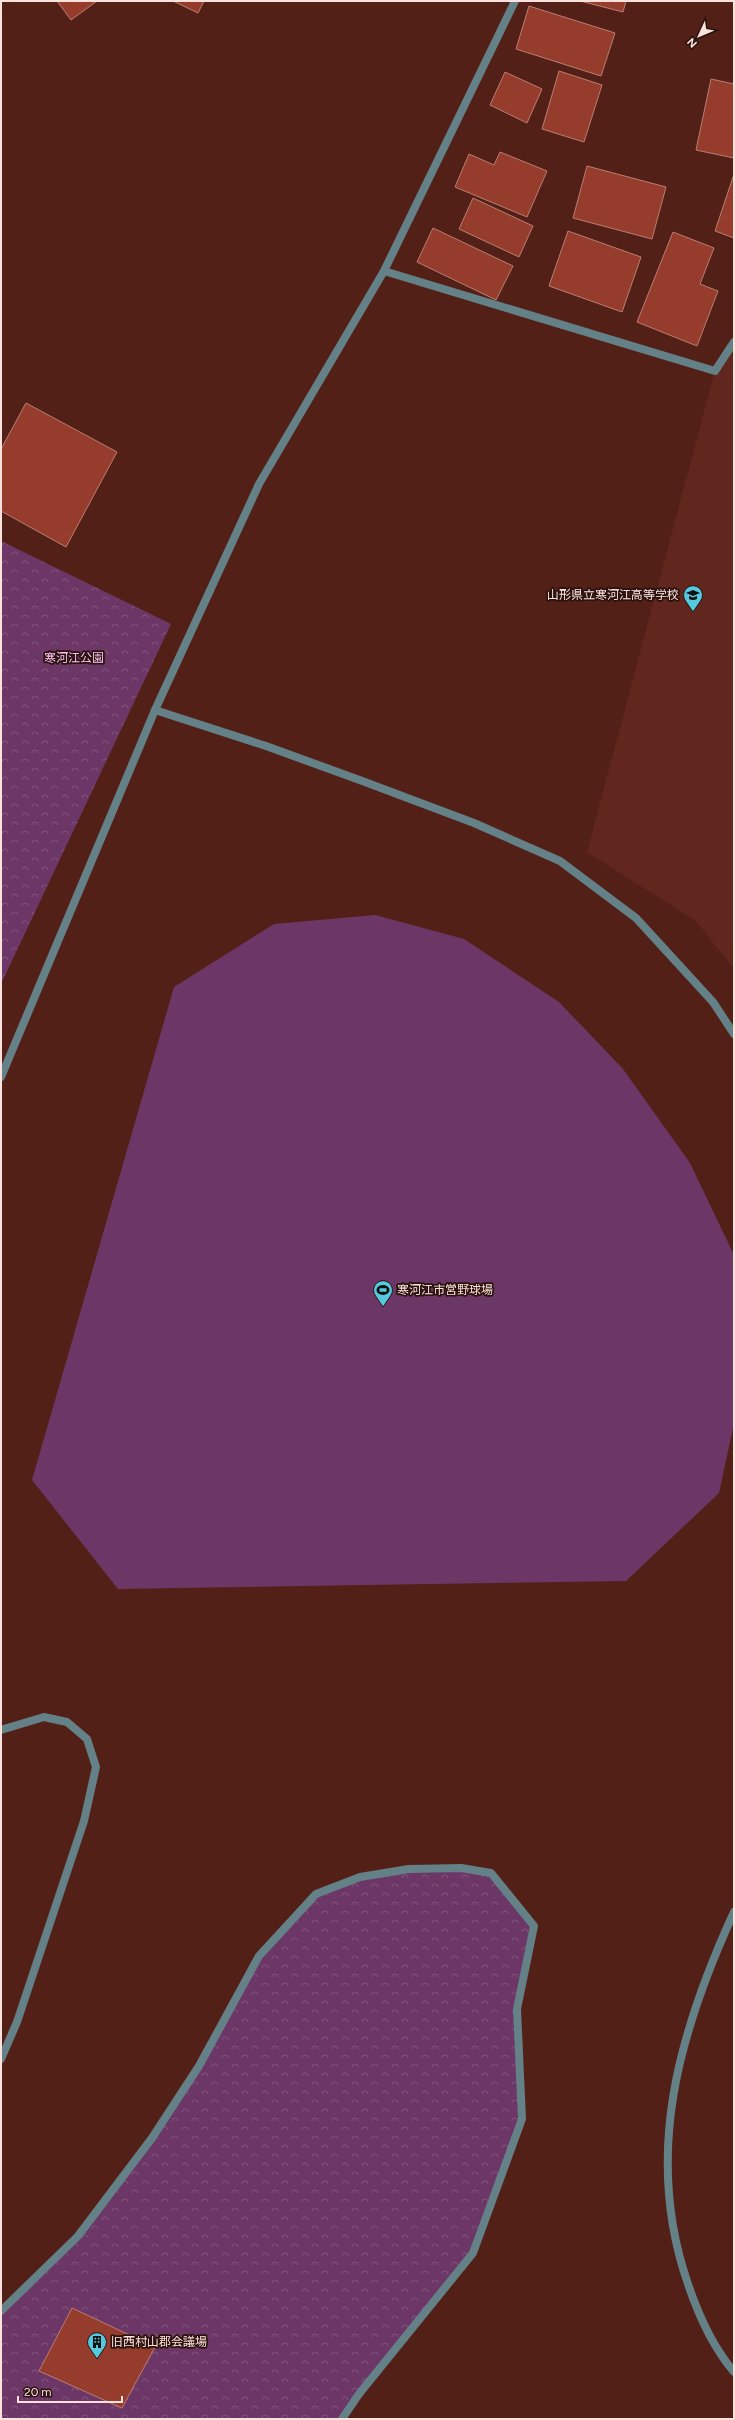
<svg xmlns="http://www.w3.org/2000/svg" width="735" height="2420" font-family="Figtree,'Noto Sans JP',sans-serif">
  <defs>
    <pattern id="park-crowns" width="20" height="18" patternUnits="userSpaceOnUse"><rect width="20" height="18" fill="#6c3766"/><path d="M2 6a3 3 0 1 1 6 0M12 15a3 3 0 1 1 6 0" fill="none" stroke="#82547b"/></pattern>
  </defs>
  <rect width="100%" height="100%" fill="#532018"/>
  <polygon fill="#61271e" points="734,342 734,969 696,921 587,852 715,371"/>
  <g fill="url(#park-crowns)">
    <polygon points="1,541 171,624 1,984"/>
    <polygon points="409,1869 491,1873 534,1926 517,2009 522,2119 473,2253 342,2419 1,2419 1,2311 78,2236 199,2066 259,1956 316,1894 360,1877"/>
  </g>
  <polygon fill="#6c3766" points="375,915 464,939 559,1002 623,1069 690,1163 733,1253 734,1423 719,1493 626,1581 118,1589 32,1480 174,987 274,924"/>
  <g fill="#953c2d" stroke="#bb7e72">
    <polygon points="57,1 97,1 71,20"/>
    <polygon points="173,1 204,1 198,13"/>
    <polygon points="580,1 626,1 623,12"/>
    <polygon points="529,6 615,33 601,76 516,49"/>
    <polygon points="559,71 602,85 584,142 542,129"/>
    <polygon points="505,72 542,89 527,123 490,105"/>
    <polygon points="711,79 734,84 734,158 696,150"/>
    <polygon points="500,152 547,171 527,217 455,187 469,154 494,165"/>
    <polygon points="587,166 666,187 652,239 573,218"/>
    <polygon points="734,174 734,238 715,231"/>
    <polygon points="473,198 533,226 519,257 459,229"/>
    <polygon points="433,228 513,266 496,300 417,262"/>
    <polygon points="568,231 641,257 622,312 549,286"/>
    <polygon points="673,232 714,248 700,284 718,291 697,346 637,322"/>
    <polygon points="26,403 117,452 66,547 1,511 1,449"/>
    <polygon points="72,2308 155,2347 122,2408 39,2371"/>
  </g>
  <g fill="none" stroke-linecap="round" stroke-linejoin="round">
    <g stroke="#638187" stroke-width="8">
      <polyline points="384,271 715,371 734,342"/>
      <polyline points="1,1077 155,710 259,484 384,271 515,1"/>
      <polyline points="1,1730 44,1717 67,1722 87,1739 96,1767 84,1821 17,2022 1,2059"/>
      <polyline points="1,2311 78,2236 152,2138 199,2066 259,1956 316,1894 360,1877 409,1869 461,1868 491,1873 534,1926 517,2009 522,2119 473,2253 359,2394 342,2419"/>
    </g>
    <g stroke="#638187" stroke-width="8">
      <polyline points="155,710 266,746 365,782 474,823 560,861 636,918 713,1002 734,1034"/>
      <path d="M734,1912C679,2032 643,2155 688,2284C698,2314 713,2347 734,2372"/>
    </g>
  </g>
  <defs>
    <g id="school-pin" transform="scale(1)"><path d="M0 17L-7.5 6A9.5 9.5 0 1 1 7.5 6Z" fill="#55cadf" stroke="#2a130f"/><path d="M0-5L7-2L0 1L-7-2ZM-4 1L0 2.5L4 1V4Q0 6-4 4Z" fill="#111"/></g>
    <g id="stadium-pin" transform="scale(1)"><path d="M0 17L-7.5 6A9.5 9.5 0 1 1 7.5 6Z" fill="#55cadf" stroke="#2a130f"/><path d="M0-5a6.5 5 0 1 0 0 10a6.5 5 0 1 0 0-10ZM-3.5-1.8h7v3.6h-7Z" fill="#111"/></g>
    <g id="building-pin" transform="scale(1)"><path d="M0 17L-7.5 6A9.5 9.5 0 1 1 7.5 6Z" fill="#55cadf" stroke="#2a130f"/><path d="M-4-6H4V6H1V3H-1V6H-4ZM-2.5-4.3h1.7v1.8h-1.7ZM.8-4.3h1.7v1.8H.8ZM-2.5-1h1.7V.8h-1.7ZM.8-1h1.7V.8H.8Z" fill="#111"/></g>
  </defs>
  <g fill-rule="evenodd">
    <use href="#school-pin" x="693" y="595"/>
    <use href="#stadium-pin" x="383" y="1290"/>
    <use href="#building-pin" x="97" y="2342"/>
  </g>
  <g text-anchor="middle" stroke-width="3.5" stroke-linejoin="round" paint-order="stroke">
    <g font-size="12" fill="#fde1dc" stroke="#2a130f" text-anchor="start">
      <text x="679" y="599" text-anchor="end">山形県立寒河江高等学校</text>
      <text x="397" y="1294">寒河江市営野球場</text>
      <text x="111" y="2346">旧西村山郡会議場</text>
    </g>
    <g font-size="12" fill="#fac0f2" stroke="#2a130f">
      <text x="74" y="662">寒河江公園</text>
    </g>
  </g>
  <rect width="735" height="2420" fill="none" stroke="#fde1dc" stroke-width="4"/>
  <g transform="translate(699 36) rotate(226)" stroke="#2a130f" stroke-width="3" paint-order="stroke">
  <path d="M0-3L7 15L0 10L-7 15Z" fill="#fde1dc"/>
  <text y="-6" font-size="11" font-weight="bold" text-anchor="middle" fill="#fde1dc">N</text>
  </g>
  <path d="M18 2396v6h104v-6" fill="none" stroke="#fde1dc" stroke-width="2"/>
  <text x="24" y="2396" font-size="12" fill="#fde1dc" stroke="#2a130f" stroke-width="3" paint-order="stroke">20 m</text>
</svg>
